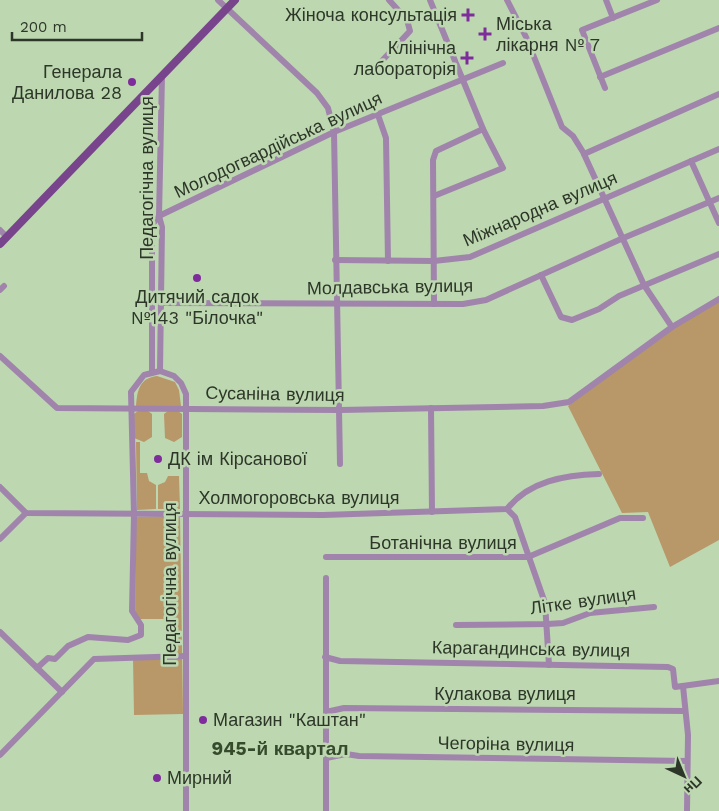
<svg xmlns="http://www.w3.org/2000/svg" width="719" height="811" font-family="'Work Sans',sans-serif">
  <rect width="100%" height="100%" fill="#bdd7b1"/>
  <g fill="#b89768">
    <polygon points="719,301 719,540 670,567 648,512 622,513 568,406 668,331"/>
    <path d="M157,376L175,382L179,390L181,406H136C137,390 140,378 157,376Z"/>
    <polygon points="138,411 148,411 152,414 152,437 144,442 134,438 134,414"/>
    <polygon points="168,411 178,411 182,414 182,437 174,442 165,438 164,414"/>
    <polygon points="136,442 140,442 140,473 147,473 149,481 156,485 156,509 137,510"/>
    <polygon points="168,476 179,476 180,509 158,509 158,485 165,482"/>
    <polygon points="180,516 183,714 134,715 133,657 170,656 169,619 135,619 136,517"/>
  </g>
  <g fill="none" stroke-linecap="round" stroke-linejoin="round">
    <g stroke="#a084ac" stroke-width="6">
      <polyline points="218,0 317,93 328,108 334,132 340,464"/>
      <polyline points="430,0 483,129 503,168 434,196"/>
      <polyline points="507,0 526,37 562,127 573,136 583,152 644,285 672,327"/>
      <polyline points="606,0 613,18"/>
      <polyline points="378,65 410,31 407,20 389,0"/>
      <polyline points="600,77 719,28"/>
      <polyline points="605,88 582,30 657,0"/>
      <polyline points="378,115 386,138 388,261"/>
      <polyline points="584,154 719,94"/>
      <polyline points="691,161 719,223"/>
      <polyline points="0,230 7,237"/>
      <polyline points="335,260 434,261 470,257 719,149"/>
      <polyline points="541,275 561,317 572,320 599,309 619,296 719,254"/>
      <polyline points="0,290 4,286"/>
      <polyline points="160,303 463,304 486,300 621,239 719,198"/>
      <polyline points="434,304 433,160 436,151 483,129"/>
      <polyline points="0,356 57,408 340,410 543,406 569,402 672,327 719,299"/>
      <polyline points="152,371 152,225 159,216 334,132 503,63"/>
      <polyline points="160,371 162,227 159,216 162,76"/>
      <polyline points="431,408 432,512"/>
      <path d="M0,487L26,513L323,515L507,509C529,481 565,475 599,474"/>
      <polyline points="507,509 515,517 545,603 549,665"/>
      <polyline points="0,539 26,513"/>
      <polyline points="326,557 528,557 620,518 643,518"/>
      <polyline points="326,578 326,811"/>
      <polyline points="456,625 548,624 563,623 590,613 654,607"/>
      <polyline points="0,632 62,692"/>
      <polyline points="325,657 340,661 668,667 673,669 675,687 719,681"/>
      <polyline points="37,668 48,658 55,659 68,646 88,637 128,640 141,635 141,625 132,611 134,514 131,392 144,375 160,371 174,376 181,383 186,394 186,811"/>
      <polyline points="683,686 688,735 687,811"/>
      <polyline points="326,712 344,708 685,711"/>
      <polyline points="0,755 94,659 186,656"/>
      <polyline points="326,758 346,754 359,756 687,761"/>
    </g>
    <polyline stroke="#78448c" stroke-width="8" points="0,244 235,0"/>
  </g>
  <g fill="#7e2c9b" stroke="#bdd7b1" stroke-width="2">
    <path d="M465.5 7.5h5v5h5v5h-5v5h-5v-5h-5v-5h5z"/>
    <path d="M482.5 26.5h5v5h5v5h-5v5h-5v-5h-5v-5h5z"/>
    <path d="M464.5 50.5h5v5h5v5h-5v5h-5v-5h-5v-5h5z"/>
    <circle cx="132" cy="82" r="5"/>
    <circle cx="197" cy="278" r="5"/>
    <circle cx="158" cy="459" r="5"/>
    <circle cx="203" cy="720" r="5"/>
    <circle cx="157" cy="778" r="5"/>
  </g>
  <g text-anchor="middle" stroke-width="5" stroke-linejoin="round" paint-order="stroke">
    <g font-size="18" fill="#2d3728" stroke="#bdd7b1" text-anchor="start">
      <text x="457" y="21" text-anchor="end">Жіноча консультація</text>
      <text x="496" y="30">Міська<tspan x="496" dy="21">лікарня № 7</tspan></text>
      <text x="456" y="54" text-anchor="end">Клінічна<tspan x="456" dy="21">лабораторія</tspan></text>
      <text x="122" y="78" text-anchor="end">Генерала<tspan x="122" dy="21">Данилова 28</tspan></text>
      <text x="197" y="303" text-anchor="middle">Дитячий садок<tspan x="197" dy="21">№143 "Білочка"</tspan></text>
      <text x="168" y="465">ДК ім Кірсанової</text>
      <text x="213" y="726">Магазин "Каштан"</text>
      <text x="167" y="784">Мирний</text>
    </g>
    <g font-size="18" fill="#2d3728" stroke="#bdd7b1">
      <text transform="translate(278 145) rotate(-25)" y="6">Молодогвардійська вулиця</text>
      <text transform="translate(147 178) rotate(-90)" y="6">Педагогічна вулиця</text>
      <text transform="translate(540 209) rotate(-23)" y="6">Міжнародна вулиця</text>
      <text transform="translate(390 287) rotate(-1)" y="6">Молдавська вулиця</text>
      <text transform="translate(275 394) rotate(1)" y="6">Сусаніна вулиця</text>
      <text x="299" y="504">Холмогоровська вулиця</text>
      <text x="443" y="549">Ботанічна вулиця</text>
      <text transform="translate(170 584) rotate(-90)" y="6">Педагогічна вулиця</text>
      <text transform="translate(583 601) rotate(-8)" y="6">Літке вулиця</text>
      <text transform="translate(531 649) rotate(1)" y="6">Карагандинська вулиця</text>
      <text x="505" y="700">Кулакова вулиця</text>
      <text transform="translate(506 744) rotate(1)" y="6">Чегоріна вулиця</text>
    </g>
    <g font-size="19" font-weight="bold" fill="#364b2b" stroke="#bdd7b1">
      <text x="280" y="755">945-й квартал</text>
    </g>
  </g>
  <g transform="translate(684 776) rotate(136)" stroke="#bdd7b1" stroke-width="4" paint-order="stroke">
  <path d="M0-4L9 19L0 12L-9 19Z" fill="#2d3728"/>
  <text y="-8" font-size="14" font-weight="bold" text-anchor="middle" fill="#2d3728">Пн</text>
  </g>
  <path d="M12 32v8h130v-8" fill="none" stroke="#2d3728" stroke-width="2.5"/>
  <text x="20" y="32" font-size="15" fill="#2d3728" stroke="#bdd7b1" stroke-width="4" paint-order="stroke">200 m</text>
</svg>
